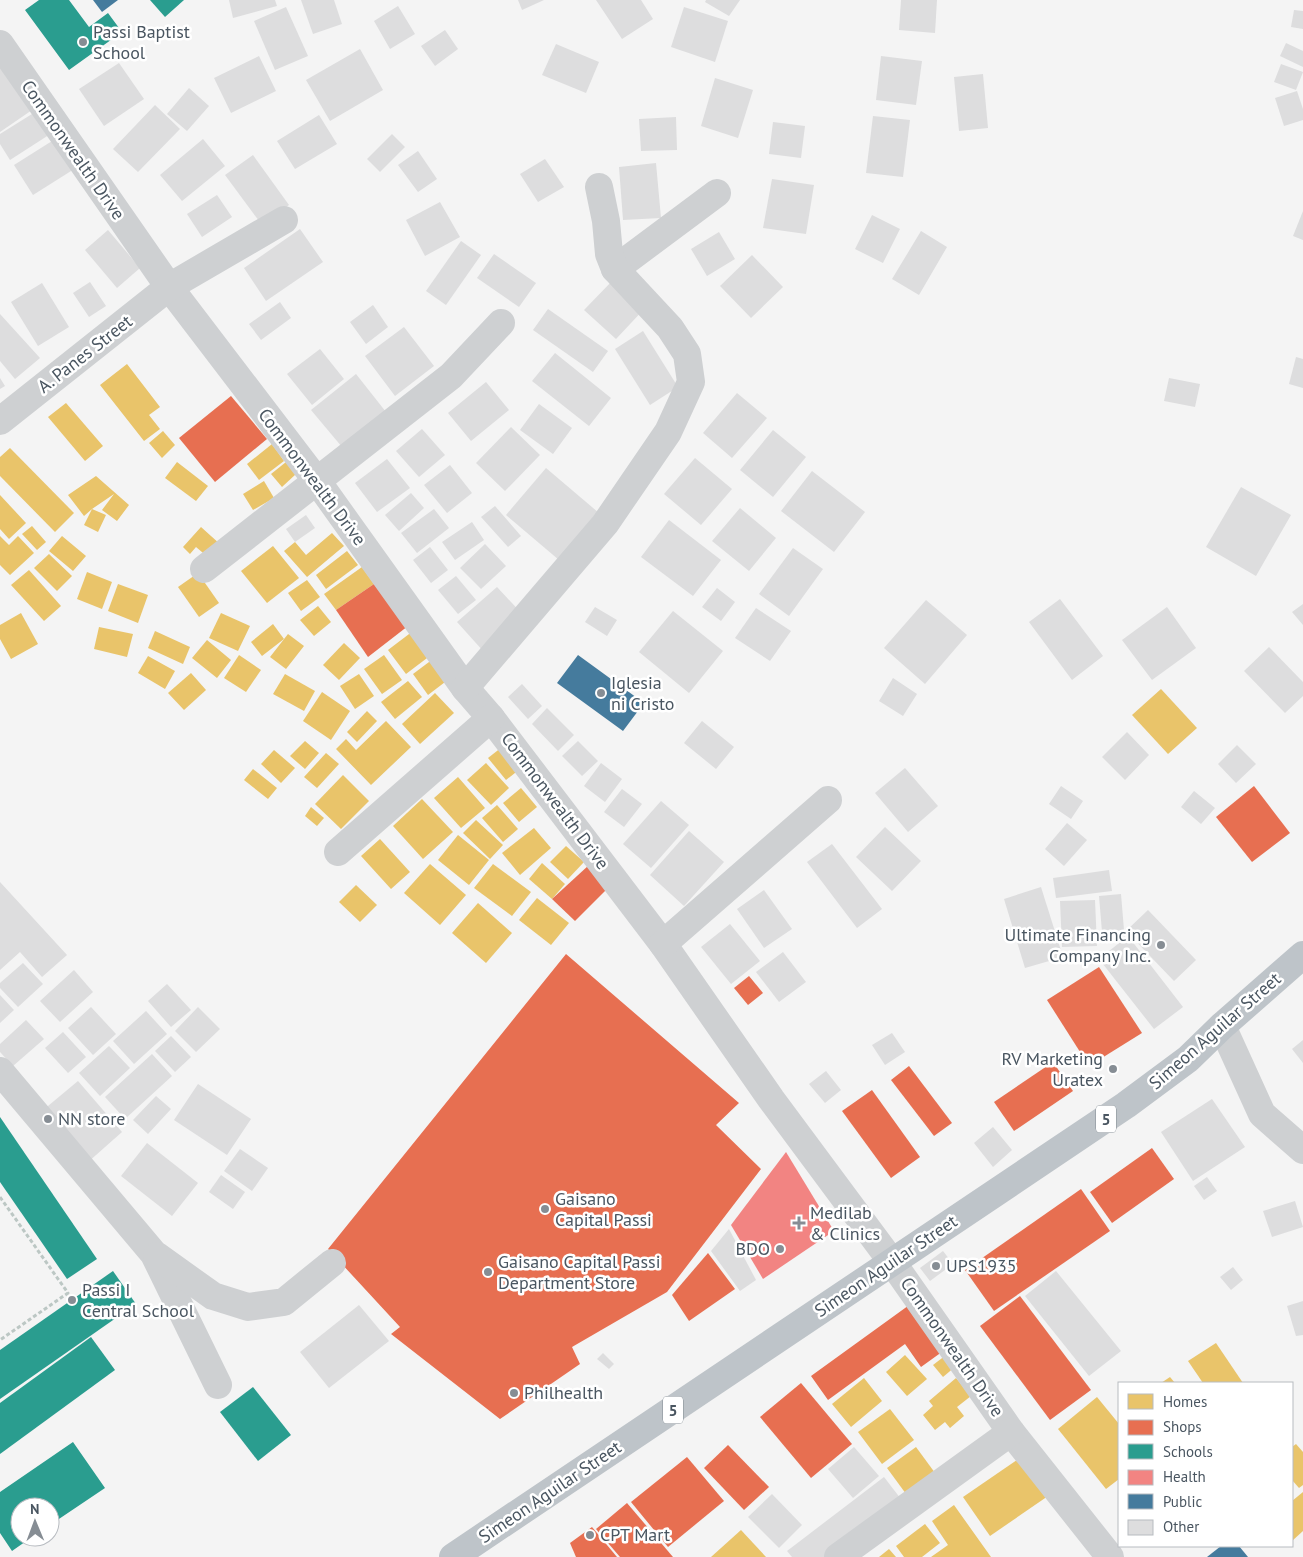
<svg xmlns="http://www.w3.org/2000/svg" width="1303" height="1557" font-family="'PT Sans',sans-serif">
  <rect width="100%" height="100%" fill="#f4f4f4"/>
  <g fill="#e9c46a">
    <polygon points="127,364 160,407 149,415 160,429 144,441 100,385"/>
    <polygon points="66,403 103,446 85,461 48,417"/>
    <polygon points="163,431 175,445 162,458 149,443"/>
    <polygon points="272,444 284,461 259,480 247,464"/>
    <polygon points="10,448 74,513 55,532 0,476 0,457"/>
    <polygon points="177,462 208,486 196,501 165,478"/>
    <polygon points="286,462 296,474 282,487 271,474"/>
    <polygon points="96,476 129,505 117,521 102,510 114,494 92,509 106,515 98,532 84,525 92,509 84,516 68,495"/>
    <polygon points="264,481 274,498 253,510 243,494"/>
    <polygon points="0,495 26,523 9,539 0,529"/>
    <polygon points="32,526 46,542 37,550 22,534"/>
    <polygon points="201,527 221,545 209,558 196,547 190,554 183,547"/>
    <polygon points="332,533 344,546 307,577 284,551 295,542 306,555"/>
    <polygon points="0,536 9,545 18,536 34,553 10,575 0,565"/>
    <polygon points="62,536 86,556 73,571 49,551"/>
    <polygon points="273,546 299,578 267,603 241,571"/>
    <polygon points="347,551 358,565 326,589 316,575"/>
    <polygon points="49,554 72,576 57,591 34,568"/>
    <polygon points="362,567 374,584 336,610 324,594"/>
    <polygon points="29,570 61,606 44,621 11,585"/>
    <polygon points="87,572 112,582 102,609 77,599"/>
    <polygon points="198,573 219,603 199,617 178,587"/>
    <polygon points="307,580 320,597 301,611 288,593"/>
    <polygon points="118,584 148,595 138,623 108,611"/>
    <polygon points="318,606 331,622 314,636 300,620"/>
    <polygon points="21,613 38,644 11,659 0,639 0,625"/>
    <polygon points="221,613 250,626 238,651 209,638"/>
    <polygon points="273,624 284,639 262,656 251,642"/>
    <polygon points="99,627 133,634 127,657 94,649"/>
    <polygon points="155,631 190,647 183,664 148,648"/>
    <polygon points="413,631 431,655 406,674 388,650"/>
    <polygon points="288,634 304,646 286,669 270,657"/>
    <polygon points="207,640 231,660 217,678 192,658"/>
    <polygon points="344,643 360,658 339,680 323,665"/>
    <polygon points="239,655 261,670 246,692 224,678"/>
    <polygon points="384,655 402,680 382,694 364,669"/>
    <polygon points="148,656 175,671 165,689 138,673"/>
    <polygon points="433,659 449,679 428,695 413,674"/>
    <polygon points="191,673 206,690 184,710 168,693"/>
    <polygon points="285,674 315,691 304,711 273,694"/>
    <polygon points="359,674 374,696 355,709 340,686"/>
    <polygon points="408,681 422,697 395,719 381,702"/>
    <polygon points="1161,689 1197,728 1168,754 1132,715"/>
    <polygon points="322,692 350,711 331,740 303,721"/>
    <polygon points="435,693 454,713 420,744 402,724"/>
    <polygon points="367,711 377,721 357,742 347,732"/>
    <polygon points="386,721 411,747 371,785 336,749 346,739 356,750"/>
    <polygon points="305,741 319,753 305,769 290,756"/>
    <polygon points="502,747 520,769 506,780 488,758"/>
    <polygon points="274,750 295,768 281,783 261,764"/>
    <polygon points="326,753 339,764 317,788 304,777"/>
    <polygon points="486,763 509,788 491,805 467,780"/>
    <polygon points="253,769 277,788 268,799 244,780"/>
    <polygon points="343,775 369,801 341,829 315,804"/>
    <polygon points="458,777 485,808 461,828 434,798"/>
    <polygon points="521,788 537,807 519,822 503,803"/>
    <polygon points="422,799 453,832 423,859 393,826"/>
    <polygon points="497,805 518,829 503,842 482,818"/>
    <polygon points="311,807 324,818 317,826 305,816"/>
    <polygon points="476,820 503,845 490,859 463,833"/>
    <polygon points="534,828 551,848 520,875 502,853"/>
    <polygon points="458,835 489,860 469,885 438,860"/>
    <polygon points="380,839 410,872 391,889 361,856"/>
    <polygon points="566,846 584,862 568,879 550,862"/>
    <polygon points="542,863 565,884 552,899 529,879"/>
    <polygon points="430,864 466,895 440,925 404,893"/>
    <polygon points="493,864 531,892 512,916 474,888"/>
    <polygon points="356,885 377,905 360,922 339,902"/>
    <polygon points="537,898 569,923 551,945 519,920"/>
    <polygon points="478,903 512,933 486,963 452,933"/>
    <polygon points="1216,1343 1243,1383 1203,1383 1188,1361"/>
    <polygon points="905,1355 927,1379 907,1396 886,1372"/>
    <polygon points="946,1355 956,1366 943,1377 933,1365"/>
    <polygon points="1170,1377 1175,1383 1161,1383"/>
    <polygon points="864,1378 882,1401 851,1427 832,1404"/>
    <polygon points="956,1378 971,1396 957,1407 964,1416 950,1428 945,1422 935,1430 923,1415 933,1406 929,1401"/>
    <polygon points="1097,1397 1119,1424 1119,1479 1106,1489 1058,1429"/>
    <polygon points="890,1409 914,1440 882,1464 858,1432"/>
    <polygon points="1296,1444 1303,1452 1303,1485 1299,1488 1292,1480 1292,1447"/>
    <polygon points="916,1447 938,1477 909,1498 887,1468"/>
    <polygon points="1024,1455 1051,1494 990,1536 963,1497"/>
    <polygon points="1303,1492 1303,1531 1292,1541 1292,1501"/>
    <polygon points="954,1505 991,1557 931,1557 948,1545 932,1521"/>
    <polygon points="925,1524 940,1543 922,1557 904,1557 896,1546"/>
    <polygon points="741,1530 766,1557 711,1557"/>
    <polygon points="889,1549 896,1557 879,1557"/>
  </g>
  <g fill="#e76f51">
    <polygon points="231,396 267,439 215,482 179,438"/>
    <polygon points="374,584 408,626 368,657 336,610"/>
    <polygon points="1254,786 1290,833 1252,862 1216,817"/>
    <polygon points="589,865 610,886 575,921 552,899"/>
    <polygon points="566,954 739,1103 716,1125 761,1169 667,1292 572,1347 580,1364 500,1419 391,1334 400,1327 328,1249"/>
    <polygon points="1099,967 1142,1033 1089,1066 1047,1000"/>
    <polygon points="749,976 763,993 748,1005 734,988"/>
    <polygon points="1053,1062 1073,1091 1014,1131 994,1102"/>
    <polygon points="909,1066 952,1123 934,1136 891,1080"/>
    <polygon points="872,1090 920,1157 891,1178 842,1111"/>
    <polygon points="1152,1148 1174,1179 1112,1223 1090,1192"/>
    <polygon points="1081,1189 1110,1231 994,1311 965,1270"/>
    <polygon points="708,1253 735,1289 689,1321 672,1295"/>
    <polygon points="1020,1296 1091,1390 1050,1420 980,1326"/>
    <polygon points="912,1303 946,1349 921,1367 905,1344 828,1400 811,1376"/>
    <polygon points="801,1383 852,1444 811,1478 760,1417"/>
    <polygon points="728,1445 769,1487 744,1510 704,1468"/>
    <polygon points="687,1457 724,1501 668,1547 631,1502"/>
    <polygon points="627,1503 673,1557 620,1557 596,1529"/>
    <polygon points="592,1527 617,1557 576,1557 570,1543"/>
  </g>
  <g fill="#2a9d8f">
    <polygon points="39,0 69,0 89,27 108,13 122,32 69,70 25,10"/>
    <polygon points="150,0 184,0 165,17"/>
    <polygon points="0,1117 97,1259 67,1279 0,1182"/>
    <polygon points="113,1271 136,1304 0,1399 0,1350"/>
    <polygon points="91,1337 115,1370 0,1454 0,1403"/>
    <polygon points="253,1387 291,1435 258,1461 220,1412"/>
    <polygon points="73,1442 105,1488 50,1525 50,1507 20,1507 20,1537 32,1537 12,1551 0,1533 0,1492"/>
  </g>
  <polygon fill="#f28482" points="786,1152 834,1231 763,1279 731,1225"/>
  <g fill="#457b9d">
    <polygon points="93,0 118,0 102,12"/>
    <polygon points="578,655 644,703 623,731 557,683"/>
    <polygon points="1221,1546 1239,1546 1248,1557 1207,1557"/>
  </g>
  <g fill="#ddddde">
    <polygon points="229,0 275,0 277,6 233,18"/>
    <polygon points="301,0 334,0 342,24 313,34"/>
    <polygon points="518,0 544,0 522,10"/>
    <polygon points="596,0 641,0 653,19 622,39"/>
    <polygon points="706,0 740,0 729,16 705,2"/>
    <polygon points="901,0 937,0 935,33 899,30"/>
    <polygon points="398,6 415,34 390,49 374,21"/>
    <polygon points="286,7 308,56 275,70 254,21"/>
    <polygon points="684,7 728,21 715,62 671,47"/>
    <polygon points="1294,10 1303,11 1303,29 1291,27"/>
    <polygon points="445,30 458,49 435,66 421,46"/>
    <polygon points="1286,43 1303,51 1303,67 1280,56"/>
    <polygon points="556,44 599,62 586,93 542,75"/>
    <polygon points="360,49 383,90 330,121 306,80"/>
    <polygon points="0,55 35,108 0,132"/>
    <polygon points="259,56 276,91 231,113 214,78"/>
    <polygon points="881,56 922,61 916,105 876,100"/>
    <polygon points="119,63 144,99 104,126 79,89"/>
    <polygon points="1281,64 1303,72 1296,90 1274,82"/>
    <polygon points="983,74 988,128 959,131 954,77"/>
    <polygon points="715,78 753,90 738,138 701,126"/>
    <polygon points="189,88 209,106 187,131 167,114"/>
    <polygon points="1297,91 1303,109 1303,120 1284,126 1275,98"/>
    <polygon points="155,105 180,129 138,172 113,149"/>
    <polygon points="40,109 55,131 10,160 0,144 0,134"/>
    <polygon points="319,115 337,144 295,169 277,141"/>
    <polygon points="873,116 910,120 903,177 866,173"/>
    <polygon points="676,117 677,150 641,151 639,119"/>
    <polygon points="773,122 805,126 801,158 769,154"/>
    <polygon points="392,134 405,147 380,172 367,159"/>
    <polygon points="60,136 79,166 33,195 14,165"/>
    <polygon points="203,139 225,166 182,201 160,175"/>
    <polygon points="418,151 437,179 418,192 398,165"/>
    <polygon points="253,155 289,205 262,225 225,175"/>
    <polygon points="545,159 564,187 538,202 520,174"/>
    <polygon points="656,163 661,218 623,220 619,167"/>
    <polygon points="772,179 814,185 806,234 763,228"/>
    <polygon points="217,195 232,217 202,237 187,214"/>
    <polygon points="440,202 460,237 425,256 406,220"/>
    <polygon points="1303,211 1303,240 1293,236"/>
    <polygon points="872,215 900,229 883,263 855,249"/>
    <polygon points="300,229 323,262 266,301 244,268"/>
    <polygon points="108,230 140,268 117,288 85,250"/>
    <polygon points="921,231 947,247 919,295 892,279"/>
    <polygon points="719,232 735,259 707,276 691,249"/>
    <polygon points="461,241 481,255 446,305 426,291"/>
    <polygon points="494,254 536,283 519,307 477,278"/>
    <polygon points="752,255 783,287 751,318 720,286"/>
    <polygon points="615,278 646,307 616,339 584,310"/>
    <polygon points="90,282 106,306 89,317 73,293"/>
    <polygon points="42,283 69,327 38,346 11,302"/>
    <polygon points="280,302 291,318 261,340 249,324"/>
    <polygon points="373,305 388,327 366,344 350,322"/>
    <polygon points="548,309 608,351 593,372 533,330"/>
    <polygon points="0,314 40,358 15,379 0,361"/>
    <polygon points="404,327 434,366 395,396 365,356"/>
    <polygon points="643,331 678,387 650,405 615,349"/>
    <polygon points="320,349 344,379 312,405 287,374"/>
    <polygon points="555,353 611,398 589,426 532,381"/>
    <polygon points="1296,357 1303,359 1303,388 1289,384"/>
    <polygon points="356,374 386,412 342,447 311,410"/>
    <polygon points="0,378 5,386 0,389"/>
    <polygon points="1169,378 1200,384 1195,407 1164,401"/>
    <polygon points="486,382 509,410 471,441 448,413"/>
    <polygon points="737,393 767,418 732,458 703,433"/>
    <polygon points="539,404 572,428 553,454 520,430"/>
    <polygon points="511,427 540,455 505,491 476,463"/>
    <polygon points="422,429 445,455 419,477 396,451"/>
    <polygon points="773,430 806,457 773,497 740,470"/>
    <polygon points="695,458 732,489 701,525 664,494"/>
    <polygon points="387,459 410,488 377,512 355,483"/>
    <polygon points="450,465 472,493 447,513 424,485"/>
    <polygon points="546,468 599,513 559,560 506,515"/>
    <polygon points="812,471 865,512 834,552 781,511"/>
    <polygon points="1241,487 1291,515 1256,576 1206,547"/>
    <polygon points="411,493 424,508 399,531 385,515"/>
    <polygon points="495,506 521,536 508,547 481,517"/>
    <polygon points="740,508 776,538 749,571 712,541"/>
    <polygon points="434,509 449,528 417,553 401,533"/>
    <polygon points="306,515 315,528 295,542 286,529"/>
    <polygon points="669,520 721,560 693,596 641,557"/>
    <polygon points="472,522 484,540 455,560 442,542"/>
    <polygon points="485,544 506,566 481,589 460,568"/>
    <polygon points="430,547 448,570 431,583 413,560"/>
    <polygon points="793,548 823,569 789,616 759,594"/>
    <polygon points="456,576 476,600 458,614 438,590"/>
    <polygon points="497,587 524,616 484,652 457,622"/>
    <polygon points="717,588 735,602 721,621 702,607"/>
    <polygon points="1060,599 1103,656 1072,680 1029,622"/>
    <polygon points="926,600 967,635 925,684 884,648"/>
    <polygon points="1303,604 1303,625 1292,612"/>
    <polygon points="595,607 617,620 607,636 585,622"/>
    <polygon points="1167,607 1196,648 1152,680 1122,640"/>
    <polygon points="756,608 791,631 770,661 735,638"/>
    <polygon points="673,611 723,651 689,693 639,652"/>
    <polygon points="1269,647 1303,682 1303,696 1285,713 1244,671"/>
    <polygon points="893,678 917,694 903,716 879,701"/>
    <polygon points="522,684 542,706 528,719 508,697"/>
    <polygon points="547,708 574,735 558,751 532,724"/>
    <polygon points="702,721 734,747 716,769 684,743"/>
    <polygon points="1127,732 1149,755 1125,780 1102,757"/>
    <polygon points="578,741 598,761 582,776 562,756"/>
    <polygon points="1237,745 1256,764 1236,783 1218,764"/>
    <polygon points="601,763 622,779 605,802 584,786"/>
    <polygon points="905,768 938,806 908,832 875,793"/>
    <polygon points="1061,786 1083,801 1071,819 1049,804"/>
    <polygon points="622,789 642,804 624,827 604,812"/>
    <polygon points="1194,791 1215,808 1201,824 1181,807"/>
    <polygon points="661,801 689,825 651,868 623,844"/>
    <polygon points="1067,823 1087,840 1064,866 1045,849"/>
    <polygon points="885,827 921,861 892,891 856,857"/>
    <polygon points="689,831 724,862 684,906 650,875"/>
    <polygon points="832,844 882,909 857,928 807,862"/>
    <polygon points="1109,870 1112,891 1056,898 1053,878"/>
    <polygon points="0,882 67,955 42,977 20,952 0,970"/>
    <polygon points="1041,887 1063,957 1025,968 1004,899"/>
    <polygon points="764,890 792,929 764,948 737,909"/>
    <polygon points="1121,894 1124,930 1102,932 1099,896"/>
    <polygon points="1095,900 1097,946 1062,947 1060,901"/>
    <polygon points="1148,910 1196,960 1174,981 1126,931"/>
    <polygon points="730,924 760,961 731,984 701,947"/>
    <polygon points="1128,936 1183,1007 1154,1029 1099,959"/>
    <polygon points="783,952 806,982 779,1002 756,972"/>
    <polygon points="23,963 43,984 18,1007 0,988 0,983"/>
    <polygon points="74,970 93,992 60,1022 40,1001"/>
    <polygon points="167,984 191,1010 171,1027 148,1001"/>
    <polygon points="0,995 14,1010 0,1023"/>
    <polygon points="91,1007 116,1034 93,1055 68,1028"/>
    <polygon points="198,1007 220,1029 196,1052 175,1031"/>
    <polygon points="146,1011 167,1034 134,1064 113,1041"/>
    <polygon points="26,1020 44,1039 13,1066 0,1052 0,1044"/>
    <polygon points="63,1032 86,1057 68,1073 45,1048"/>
    <polygon points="892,1033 905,1052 885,1065 872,1045"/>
    <polygon points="171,1036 191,1057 175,1072 155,1051"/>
    <polygon points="1303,1040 1303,1063 1292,1049"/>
    <polygon points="109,1046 130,1068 100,1096 79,1073"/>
    <polygon points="152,1054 172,1076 125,1119 105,1097"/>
    <polygon points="826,1071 841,1090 825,1103 809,1084"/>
    <polygon points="78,1081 122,1132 87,1163 42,1111"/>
    <polygon points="198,1084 251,1119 227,1155 174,1120"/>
    <polygon points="156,1096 171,1109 148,1134 133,1120"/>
    <polygon points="1212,1099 1245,1147 1193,1181 1161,1132"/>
    <polygon points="993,1127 1012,1150 993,1167 974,1143"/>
    <polygon points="147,1143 198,1183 172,1216 121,1176"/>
    <polygon points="240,1149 268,1168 252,1191 224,1171"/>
    <polygon points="221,1175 245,1192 233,1209 209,1192"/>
    <polygon points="1207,1177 1217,1191 1204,1200 1194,1186"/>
    <polygon points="1295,1201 1303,1227 1272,1237 1263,1211"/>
    <polygon points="729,1229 756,1280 740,1291 711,1251"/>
    <polygon points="943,1251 953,1264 930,1281 920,1268"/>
    <polygon points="1233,1267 1243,1280 1231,1290 1220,1277"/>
    <polygon points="1056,1271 1121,1351 1089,1376 1025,1296"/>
    <polygon points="1303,1301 1303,1335 1296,1336 1287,1306"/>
    <polygon points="359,1305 389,1341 329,1388 300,1352"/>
    <polygon points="603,1353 614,1364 609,1369 597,1359"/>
    <polygon points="854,1447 879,1476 853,1498 828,1469"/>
    <polygon points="884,1477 904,1503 834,1557 792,1557 787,1551"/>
    <polygon points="772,1494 802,1525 779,1548 748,1517"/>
  </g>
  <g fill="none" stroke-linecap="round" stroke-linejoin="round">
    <polyline stroke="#bcc7c4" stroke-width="3" stroke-dasharray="4 2.5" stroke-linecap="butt" points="0,1197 68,1293 0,1340"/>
    <g stroke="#ced0d2" stroke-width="28">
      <polyline points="0,44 169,287 317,481 465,688 491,718 663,944 771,1099 892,1262 1011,1432 1110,1557"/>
      <polyline points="615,269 717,193"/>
      <polyline points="0,421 169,287 284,220"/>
      <polyline points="204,569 451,376 501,323"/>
      <polyline points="465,688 605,524 668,432 691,382 687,354 670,328 615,269 609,254 606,221 599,187"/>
      <polyline points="338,852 491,718"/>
      <polyline points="663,944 828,800"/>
      <polyline points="1222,1026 1262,1114 1303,1150"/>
      <polyline points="0,1071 154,1254 218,1385"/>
      <polyline points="157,1256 213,1296 248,1307 284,1302 332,1263"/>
      <polyline points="838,1557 1011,1432"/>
    </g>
    <polyline stroke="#bec4c9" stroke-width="28" points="453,1557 1126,1105 1188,1059 1222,1026 1303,955"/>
  </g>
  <g fill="#868d94" stroke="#fff" stroke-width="2">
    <circle cx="83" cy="42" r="5"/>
    <circle cx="601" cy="693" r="5"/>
    <circle cx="1161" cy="945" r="5"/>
    <circle cx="1113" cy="1069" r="5"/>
    <circle cx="48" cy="1119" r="5"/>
    <circle cx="545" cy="1209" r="5"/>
    <path d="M796.5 1215.5h5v5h5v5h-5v5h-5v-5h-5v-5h5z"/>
    <circle cx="780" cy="1249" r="5"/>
    <circle cx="936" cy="1266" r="5"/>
    <circle cx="488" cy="1272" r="5"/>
    <circle cx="72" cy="1300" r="5"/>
    <circle cx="514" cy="1393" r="5"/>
    <circle cx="590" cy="1535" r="5"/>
  </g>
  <g text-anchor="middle" stroke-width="5" stroke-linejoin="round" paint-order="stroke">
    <g fill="#fff" stroke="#808990" stroke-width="1">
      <rect x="1096" y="1105.5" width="20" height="27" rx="4"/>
      <rect x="663" y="1396.5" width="20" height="27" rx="4"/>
    </g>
    <g font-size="16" font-weight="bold" fill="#4a5661">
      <text x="1106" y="1125">5</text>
      <text x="673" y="1416">5</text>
    </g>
    <g font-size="18" fill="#4a5661" stroke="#fff" text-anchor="start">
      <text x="93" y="38">Passi Baptist<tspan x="93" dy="21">School</tspan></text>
      <text x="611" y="689">Iglesia<tspan x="611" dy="21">ni Cristo</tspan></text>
      <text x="1151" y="941" text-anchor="end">Ultimate Financing<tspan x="1151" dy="21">Company Inc.</tspan></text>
      <text x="1103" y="1065" text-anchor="end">RV Marketing<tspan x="1103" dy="21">Uratex</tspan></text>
      <text x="58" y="1125">NN store</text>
      <text x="555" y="1205">Gaisano<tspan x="555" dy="21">Capital Passi</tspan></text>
      <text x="810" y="1219">Medilab<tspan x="810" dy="21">&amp; Clinics</tspan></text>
      <text x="770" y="1255" text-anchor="end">BDO</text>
      <text x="498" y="1268">Gaisano Capital Passi<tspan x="498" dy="21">Department Store</tspan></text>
      <text x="946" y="1272">UPS1935</text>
      <text x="82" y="1296">Passi I<tspan x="82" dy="21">Central School</tspan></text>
      <text x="524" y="1399">Philhealth</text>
      <text x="600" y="1541">CPT Mart</text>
    </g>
    <g font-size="18" fill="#4a5661" stroke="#fff">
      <text transform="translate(73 150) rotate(55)" y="6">Commonwealth Drive</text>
      <text transform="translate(85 354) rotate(-38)" y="6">A. Panes Street</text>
      <text transform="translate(312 477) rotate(53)" y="6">Commonwealth Drive</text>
      <text transform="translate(555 801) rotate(53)" y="6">Commonwealth Drive</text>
      <text transform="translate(1215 1031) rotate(-41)" y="6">Simeon Aguilar Street</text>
      <text transform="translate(886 1266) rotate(-34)" y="6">Simeon Aguilar Street</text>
      <text transform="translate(952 1347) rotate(55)" y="6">Commonwealth Drive</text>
      <text transform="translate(550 1492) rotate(-34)" y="6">Simeon Aguilar Street</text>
    </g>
  </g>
  <rect x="1118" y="1382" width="175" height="165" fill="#ffffff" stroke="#b7bbc0"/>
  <rect x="1128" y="1394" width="25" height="15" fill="#e9c46a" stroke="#b7bbc0"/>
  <text x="1163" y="1407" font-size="15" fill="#4a5661">Homes</text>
  <rect x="1128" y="1420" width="25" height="15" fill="#e76f51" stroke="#b7bbc0"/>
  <text x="1163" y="1432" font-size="15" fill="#4a5661">Shops</text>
  <rect x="1128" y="1444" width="25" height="15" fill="#2a9d8f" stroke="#b7bbc0"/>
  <text x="1163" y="1457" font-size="15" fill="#4a5661">Schools</text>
  <rect x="1128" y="1470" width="25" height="15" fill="#f28482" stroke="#b7bbc0"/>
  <text x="1163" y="1482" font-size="15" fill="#4a5661">Health</text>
  <rect x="1128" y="1494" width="25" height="15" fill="#457b9d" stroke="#b7bbc0"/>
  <text x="1163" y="1507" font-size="15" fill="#4a5661">Public</text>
  <rect x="1128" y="1520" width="25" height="15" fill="#ddddde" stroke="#b7bbc0"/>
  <text x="1163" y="1532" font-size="15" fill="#4a5661">Other</text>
  <g transform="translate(35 1522) rotate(359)"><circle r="24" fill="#ffffff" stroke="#b7bbc0"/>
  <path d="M0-4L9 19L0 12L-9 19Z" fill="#868d94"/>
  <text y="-8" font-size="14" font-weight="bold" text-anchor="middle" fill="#4a5661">N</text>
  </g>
</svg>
